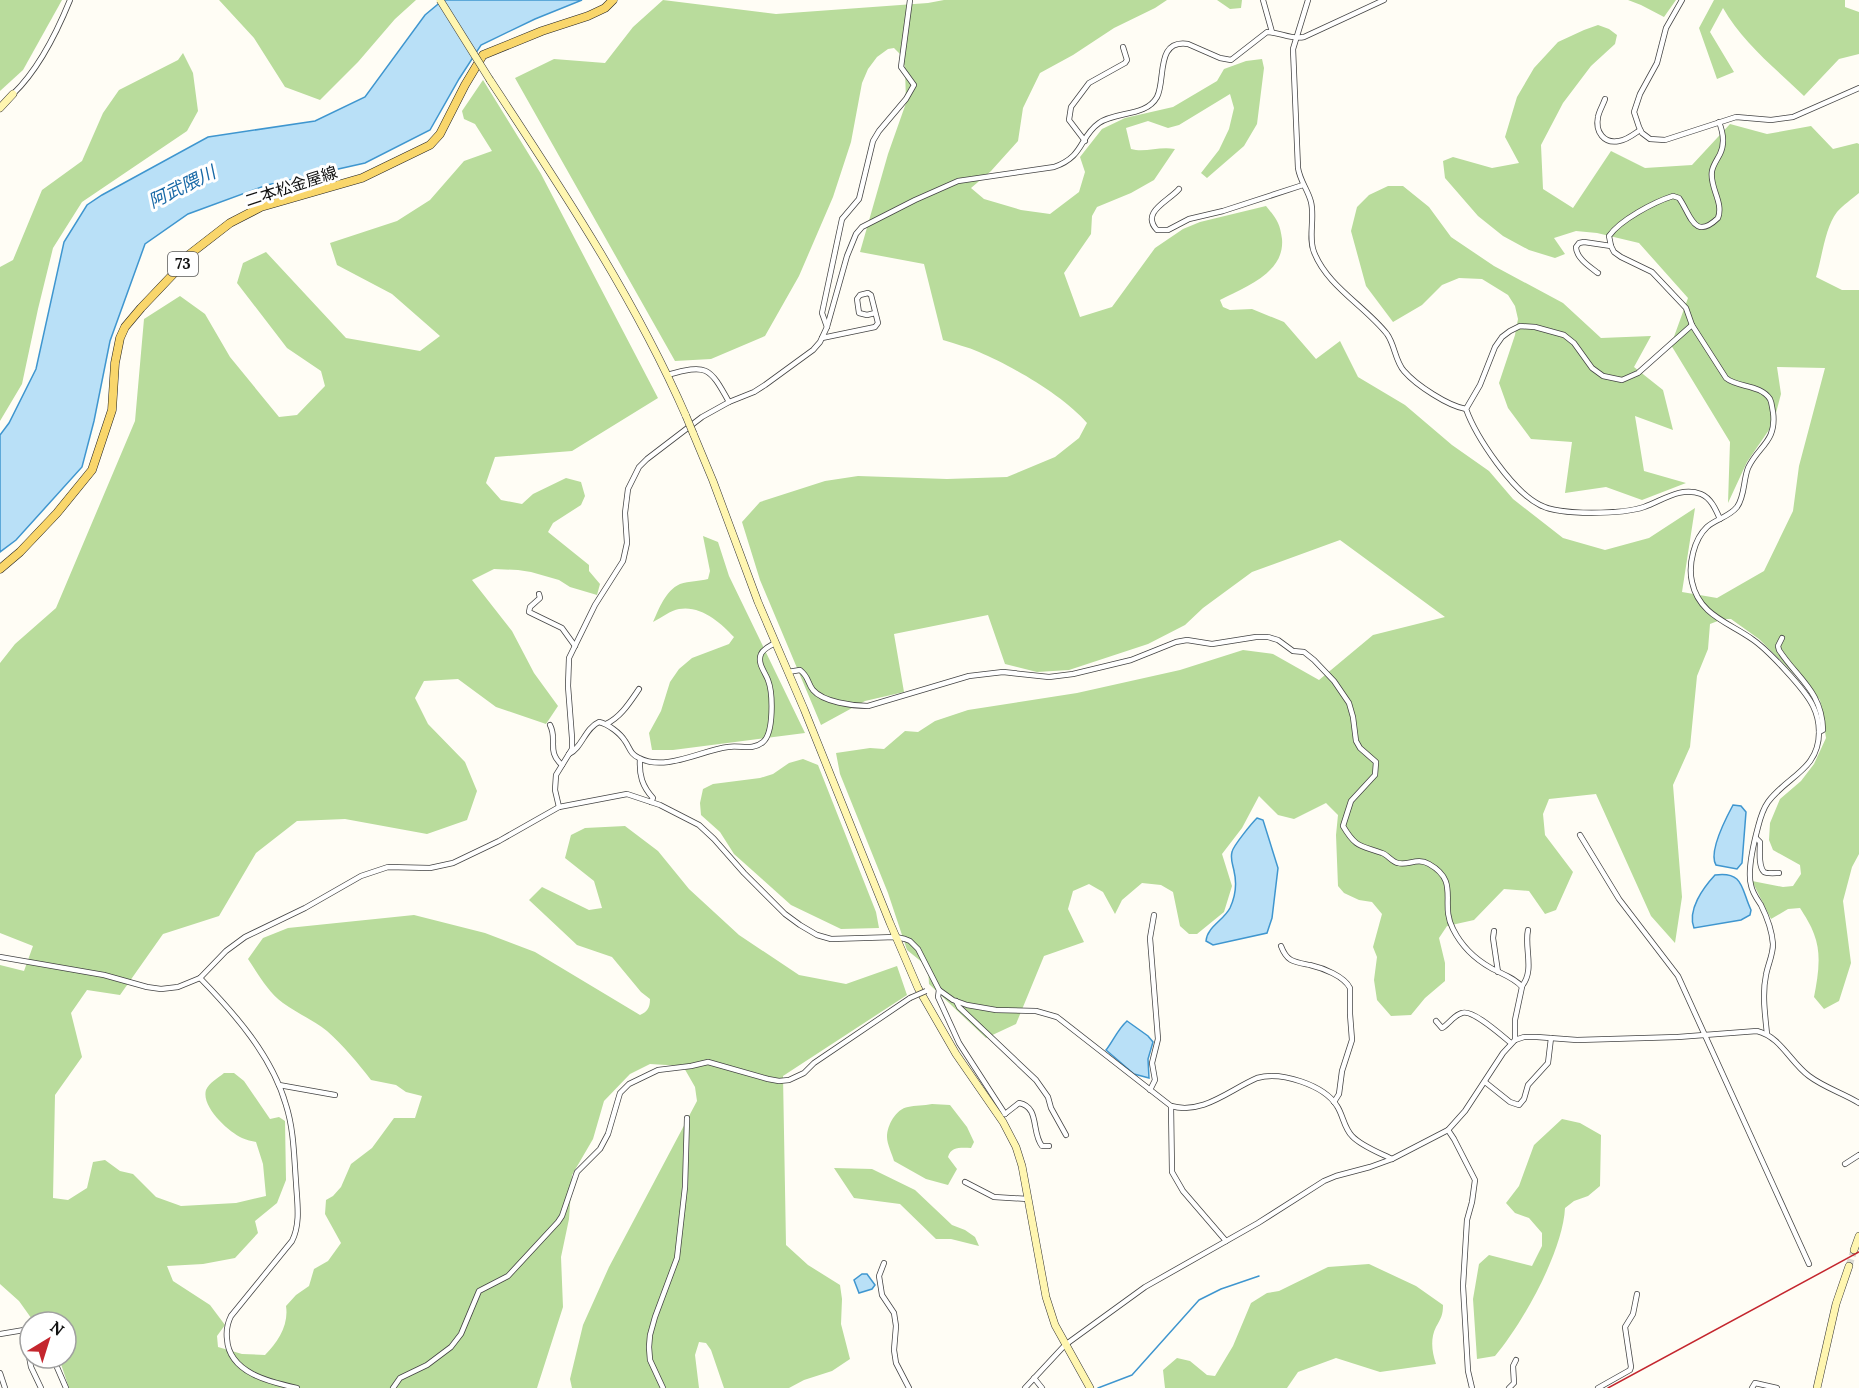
<svg xmlns="http://www.w3.org/2000/svg" width="1859" height="1388" font-family="Lora,'Noto Sans JP',serif">
  <rect width="100%" height="100%" fill="#fffdf5"/>
  <g fill="#b9dc9c">
    <polygon points="0,0 62,0 23,70 0,91"/>
    <polygon points="219,0 416,0 395,19 358,62 320,100 285,87 254,38"/>
    <path d="M663,0L776,14L928,3L944,0H1167L1155,8L1114,28L1073,55L1040,73L1023,108L1018,141L991,171L971,188L984,199L1021,210L1050,214L1079,192L1085,172L1080,157L1102,129L1125,118L1173,107L1217,81L1224,69L1246,61L1262,59L1264,68L1257,124L1244,146L1207,178L1201,173L1219,150L1229,129L1234,108L1230,94L1179,125L1168,128L1148,121L1126,128L1131,149C1145,153 1159,146 1175,149L1154,180L1131,193L1097,207L1092,216L1091,234L1064,273L1080,317L1112,307L1155,248L1183,229L1200,222L1266,206C1276,218 1280,223 1282,239C1285,273 1245,287 1220,300L1223,307L1230,310L1252,309L1284,322L1316,359L1340,341L1358,377L1405,405L1452,445L1489,471L1513,499L1563,538L1605,550L1649,538L1695,508L1682,592L1717,598L1764,571L1793,511L1799,466L1825,368L1777,367L1781,394L1773,424L1747,462L1728,503L1730,442L1671,345L1688,298L1639,243L1597,233L1576,231L1554,238L1565,254L1555,258L1529,250L1503,236L1478,216L1445,178L1443,161L1453,157L1492,168L1519,163L1505,137L1517,97L1534,68L1558,42L1584,30L1598,25L1609,29L1617,35L1615,44L1591,66L1563,103L1541,145L1543,189L1573,208L1611,151L1645,168L1692,165L1730,124L1767,134L1811,126L1833,149L1857,143L1859,144V193C1852,199 1843,205 1837,212C1825,227 1822,258 1816,277L1842,290H1859V854L1852,867L1843,901L1851,963L1839,1001L1824,1009L1814,997C1818,976 1822,954 1814,934C1811,925 1805,916 1800,908L1788,909L1771,919L1752,881L1783,887L1793,886L1801,874L1800,865L1773,850L1769,840L1770,823L1780,799L1801,781L1814,764L1826,738L1820,700L1759,639L1731,619H1723L1710,624L1708,649L1697,676L1690,747L1673,785L1682,897L1675,943L1651,916L1596,794L1549,799L1543,814L1545,835L1573,872L1556,910L1545,914L1529,891L1504,889L1474,920L1447,926L1439,938L1445,963V981L1425,998L1411,1015L1391,1016L1377,1000L1374,980L1377,957L1373,947L1382,914L1372,902L1359,900L1344,893L1338,886L1336,835L1338,815L1326,803L1294,819L1278,815L1259,796L1242,828L1222,854L1232,886L1224,912L1197,934H1189L1180,926L1173,892L1161,885L1142,883L1122,900L1115,914L1103,892L1089,884L1073,891L1068,909L1084,942L1044,956L1016,1024L986,1038L929,984L928,967L907,950L888,893L840,774L836,753L870,748L884,749L905,731L918,732L935,721L968,710L1077,693L1180,670L1243,650L1273,654L1319,680L1373,635L1445,617L1340,540L1252,572L1203,608L1185,625L1148,644L1069,670L1037,672L1005,664L988,615L894,634L904,692L865,701L821,725L760,580L742,522L760,502L825,481L858,476L947,479L1007,477L1055,457L1079,438L1087,423C1064,396 1012,366 979,352C968,347 955,344 943,340L924,264L860,252L888,154L906,103L905,67L900,54L894,48L888,49L877,57L868,69L862,83L851,142L833,197L799,276L765,336L711,359L675,361L515,78L554,59L605,63L633,27Z"/>
    <polygon points="1217,0 1242,0 1241,8 1230,9"/>
    <polygon points="1628,0 1676,0 1664,17 1641,5"/>
    <path d="M1714,0H1845V7L1859,12V54L1839,59L1804,96C1776,69 1742,42 1723,8L1710,32L1734,72L1717,79L1699,28Z"/>
    <polygon points="183,53 193,73 198,111 187,131 82,202 53,248 38,309 22,384 0,421 0,267 13,260 42,190 82,161 103,113 119,90 178,60"/>
    <path d="M483,80L541,174L658,398L572,451L495,457L486,483L501,500L522,504L533,494L566,478L581,482L585,496L581,505L553,523L548,532L589,565V571L600,584L597,595L570,587L559,580L531,572L518,570L494,569L472,580L512,631L534,673L558,706L546,724L496,707L458,679L424,681L415,698L428,724L465,762L477,791L467,820L427,834L345,819L297,821L256,853L219,916L163,934L120,995L87,990L71,1013L82,1057L55,1095L53,1198L68,1200L87,1188L93,1162L105,1160L120,1171L133,1174L156,1197L181,1206L236,1203L266,1196L263,1164L256,1142C252,1141 246,1140 242,1138C229,1132 201,1107 206,1090C209,1083 218,1078 224,1073H234L244,1081L270,1119L279,1117L285,1121L286,1180L277,1203L255,1221L258,1233L235,1258L203,1264L167,1266L173,1281L210,1305L225,1325L217,1336L218,1347L242,1354L265,1355C278,1342 289,1325 286,1306L296,1295L309,1286L314,1269L328,1261L341,1243L325,1214L326,1200L333,1196L341,1187L351,1164L372,1148L394,1118H415L422,1096L406,1092L396,1085L371,1080C358,1063 343,1045 327,1031C313,1020 297,1013 283,1003C268,992 258,974 248,959L263,938L288,928L414,915L485,933L535,952L640,1015C647,1012 650,1008 650,999L641,992L612,957L577,945L529,900L542,887L589,910L602,908L594,881L565,858L571,835L585,828L625,826L658,851L689,889L739,935L799,975L846,984L897,966L907,995L783,1076L786,1245L808,1265L840,1285L842,1299L841,1324L850,1359L832,1371L804,1380L789,1388H724L711,1350L706,1343L699,1342L695,1355L699,1388H572L570,1379L583,1325L609,1267L697,1101L695,1087L683,1066L650,1064L630,1074L604,1101L593,1139L572,1175L569,1219L561,1257L563,1307L537,1388H69L59,1358H66V1322H34L19,1301L0,1284V965L24,971L33,946L0,933V663L15,644L56,608L135,421L144,319L180,296L205,314L230,357L279,417L297,415L325,386L321,371L287,348L237,283L243,263L266,252L346,338L420,351L440,336L392,294L337,265L330,243L397,221L430,200L464,161L492,151L475,124L464,119L462,111Z"/>
    <polygon points="1388,186 1403,186 1429,207 1451,237 1494,266 1563,303 1601,338 1651,336 1634,367 1663,390 1673,430 1635,416 1644,471 1686,483 1642,500 1606,487 1565,493 1572,442 1531,439 1508,408 1499,383 1515,335 1518,319 1515,306 1508,295 1482,279 1459,278 1442,285 1422,305 1393,322 1366,286 1351,231 1357,207 1369,195"/>
    <path d="M703,536L718,542L729,576L805,733L673,750H652L649,733L661,711L670,682L679,669L692,658L729,644L734,637C721,623 701,605 679,609C671,610 661,618 653,622C659,609 665,591 680,584C689,581 700,581 708,579L710,571Z"/>
    <polygon points="803,759 818,765 876,912 879,928 841,929 791,905 734,854 720,832 701,815 700,803 703,789 713,784 760,778 773,774 789,763"/>
    <path d="M932,1104L950,1105L967,1127L974,1142L971,1148C962,1148 951,1146 948,1157L957,1169L948,1185L926,1179L894,1161C892,1154 887,1144 887,1137C887,1125 896,1109 908,1107C915,1105 924,1106 932,1104Z"/>
    <path d="M1562,1119L1580,1123L1601,1135L1600,1186L1588,1196L1574,1201L1565,1208C1563,1251 1523,1323 1495,1356L1477,1359L1473,1299L1479,1264L1489,1255L1532,1266L1542,1246V1233L1529,1218L1515,1213L1506,1203L1519,1186L1534,1145Z"/>
    <polygon points="834,1168 872,1169 915,1190 952,1225 965,1230 975,1237 979,1246 951,1239 936,1239 900,1204 854,1198"/>
    <path d="M1369,1264L1416,1286L1443,1305C1443,1315 1441,1318 1436,1327C1430,1339 1432,1352 1436,1364L1380,1372L1336,1358L1298,1372L1287,1388H1165L1163,1370L1177,1358L1190,1361L1207,1375L1215,1376L1233,1346L1251,1303L1267,1293L1279,1291L1328,1267Z"/>
  </g>
  <g fill="#b9e0f7" stroke="#3f96cf" stroke-width="1.5">
    <polygon points="443,0 582,0 535,19 481,45 459,79 430,130 365,163 267,185 188,214 145,244 110,341 94,421 82,467 16,540 0,552 0,435 9,423 36,369 64,242 87,205 102,195 208,137 315,121 365,97 425,15"/>
    <path d="M1733,805L1741,806L1746,812L1742,863L1737,869L1716,865C1708,852 1726,818 1733,805Z"/>
    <path d="M1257,818L1263,820L1278,868L1272,918L1267,933L1213,945L1206,941C1207,927 1224,920 1230,908C1235,897 1237,883 1234,871C1233,865 1230,859 1232,852C1233,846 1252,823 1257,818Z"/>
    <path d="M1715,875C1744,871 1741,889 1751,910L1750,915L1741,920L1694,928C1687,910 1703,888 1715,875Z"/>
    <path d="M1127,1021L1148,1036L1153,1042L1148,1059L1149,1078L1134,1074L1106,1050C1113,1041 1118,1029 1127,1021Z"/>
    <polygon points="862,1274 867,1274 875,1285 872,1289 859,1293 854,1280"/>
  </g>
  <g fill="none" stroke-linecap="round" stroke-linejoin="round">
    <polyline stroke="#3f96cf" stroke-width="1.5" points="1098,1388 1132,1375 1199,1300 1221,1289 1259,1276"/>
    <polyline stroke="#dbdad3" stroke-width="7" stroke-dasharray="7 3.5" stroke-linecap="butt" points="1849,1266 1854,1250"/>
    <g stroke="#444" stroke-width="6">
      <g id="street">
        <polyline points="1263,0 1272,32"/>
        <path d="M1308,0L1293,49L1298,168C1300,181 1308,190 1311,202C1315,218 1308,238 1314,252C1327,286 1365,306 1387,334C1395,345 1395,361 1404,371C1416,385 1448,406 1466,409"/>
        <polyline points="1682,0 1666,28 1657,63 1640,94 1634,112 1639,127 1642,133 1650,139 1665,140 1736,117 1771,120 1793,117 1859,88"/>
        <path d="M13,94C38,70 57,32 70,0"/>
        <path d="M1605,99C1603,105 1599,111 1598,117C1595,132 1604,144 1619,141C1627,140 1634,134 1640,130"/>
        <path d="M1719,122C1723,132 1725,144 1720,154C1717,160 1713,165 1712,171C1709,187 1724,202 1718,218C1694,241 1691,215 1679,198L1673,196C1654,202 1620,220 1609,236L1611,246L1614,252L1621,257L1652,272L1686,308L1692,325L1726,378C1738,388 1760,384 1770,399C1772,403 1772,408 1773,412C1777,442 1758,446 1748,468C1743,481 1745,496 1737,507C1729,517 1716,519 1707,527C1694,539 1688,565 1692,582C1699,615 1728,622 1752,639C1767,649 1805,689 1813,706C1817,714 1819,723 1819,732C1819,770 1787,776 1768,802C1763,809 1760,819 1758,827C1754,842 1747,870 1751,885C1752,892 1757,899 1761,905C1767,917 1772,931 1773,944C1773,955 1768,964 1766,975C1762,994 1765,1014 1767,1034"/>
        <polyline points="1085,141 1069,120 1071,107 1089,83 1125,63 1127,60 1123,47"/>
        <path d="M1179,189C1169,201 1140,212 1157,230H1168L1189,219L1223,211L1303,185"/>
        <path d="M1598,273C1590,267 1576,258 1576,247L1579,243L1584,242L1611,246"/>
        <path d="M1692,325L1638,373L1622,380L1603,376L1592,368L1574,343L1564,335L1535,327L1520,326L1510,331L1502,337L1495,347L1480,385L1466,409C1476,437 1513,492 1540,505C1560,516 1623,514 1644,507C1662,501 1680,486 1701,494C1711,498 1716,510 1720,519"/>
        <polyline points="827,327 822,313 842,219 859,199 873,141 879,131 906,99 914,85 901,67 910,0"/>
        <polyline points="822,338 875,327 878,323 871,295 868,293 860,295 857,299 859,313 867,315 875,313"/>
        <path d="M667,375C707,364 709,366 729,402"/>
        <polyline points="539,594 540,598 530,607 529,612 562,628 575,646"/>
        <path d="M1782,638L1778,646L1779,650C1797,678 1822,691 1823,730L1819,732"/>
        <path d="M788,672L800,670C809,677 807,682 813,690C823,702 853,706 868,706L969,676L1003,672L1049,677L1073,674L1131,660L1176,642L1187,640L1212,644L1256,637H1268L1278,640L1293,651L1304,652L1314,660L1334,681L1349,703L1353,717L1356,741L1360,748L1376,762L1375,775L1351,801L1343,826C1356,848 1360,845 1382,853C1388,855 1392,862 1398,863C1408,866 1417,857 1429,864C1461,882 1439,903 1453,929C1461,945 1475,959 1491,968C1502,974 1515,978 1522,987L1515,1020V1040"/>
        <path d="M606,724C621,717 630,702 639,689"/>
        <path d="M550,725C558,740 546,751 562,765"/>
        <path d="M569,754C582,748 585,728 599,722C608,724 620,733 625,741C630,748 630,754 639,758C665,772 702,750 728,747C740,745 753,751 763,742C774,733 773,693 768,680C765,672 757,663 761,654C763,649 770,646 775,643"/>
        <path d="M640,759C639,775 642,786 653,798L651,802"/>
        <path d="M559,807L555,790L556,775L572,749V738L568,686L569,658L595,605L623,561L627,543L625,513L628,489L639,467L647,459L702,417L729,402L754,392L765,385L813,350L820,342L827,327L847,256L856,234L862,227L915,200L958,181L1054,167C1085,156 1079,137 1099,123C1116,111 1146,117 1157,97C1166,80 1155,39 1188,44L1220,58L1231,60L1267,32C1280,32 1291,40 1304,37L1384,0"/>
        <polyline points="1580,835 1619,899 1678,976 1809,1264"/>
        <path d="M1756,838L1760,842C1760,849 1758,866 1764,872C1767,874 1776,873 1779,873"/>
        <polyline points="1494,931 1493,938 1498,972"/>
        <path d="M1281,946C1287,962 1294,962 1310,965C1323,968 1344,976 1350,988V1014L1352,1040L1342,1071L1339,1094L1334,1102"/>
        <path d="M0,957L104,975L147,987L161,989L178,987L200,978L226,951L245,937L305,908L361,876L388,867L430,868L453,863L499,841L559,807L627,794L660,805L699,825L714,839L744,873L785,914L800,925L817,935L831,939L896,937L905,939L910,941L918,949L939,990L953,1000L967,1005L996,1010L1036,1011L1057,1017L1171,1106C1203,1115 1229,1090 1257,1078C1281,1071 1324,1085 1337,1106C1343,1115 1344,1128 1352,1136C1361,1146 1380,1153 1392,1159"/>
        <path d="M200,978C235,1014 272,1056 286,1105C294,1130 294,1157 296,1182C297,1202 301,1223 292,1241L231,1316C227,1324 226,1331 227,1339C229,1373 270,1382 297,1388"/>
        <path d="M1522,986C1535,970 1524,948 1528,930"/>
        <polyline points="939,990 938,997 959,1043 1005,1114"/>
        <polyline points="956,1001 959,1007 1036,1080 1048,1097 1051,1108 1066,1135"/>
        <path d="M1436,1021L1442,1028C1449,1024 1454,1015 1462,1013C1473,1009 1502,1036 1511,1043"/>
        <polyline points="1485,1082 1510,1102 1519,1105 1524,1099 1528,1085 1548,1063 1551,1038"/>
        <polyline points="279,1085 335,1095"/>
        <polyline points="1150,1090 1155,1080 1152,1063 1158,1039 1150,938 1154,915"/>
        <polyline points="1171,1106 1172,1172 1183,1191 1226,1241"/>
        <path d="M1005,1114L1019,1103C1040,1107 1031,1132 1042,1146H1049"/>
        <polyline points="1448,1130 1454,1139 1475,1180 1472,1202 1467,1220 1463,1286 1468,1371 1472,1388"/>
        <polyline points="1845,1164 1859,1155"/>
        <polyline points="965,1182 994,1197 1028,1199"/>
        <polyline points="884,1263 879,1276 882,1295 894,1313 896,1326 894,1350 896,1363 909,1388"/>
        <polyline points="0,1334 24,1330 31,1367 41,1388"/>
        <polyline points="53,1358 66,1388"/>
        <polyline points="0,1373 5,1388"/>
        <polyline points="1034,1378 1042,1388"/>
        <polyline points="393,1388 400,1378 427,1365 451,1347 461,1334 479,1291 508,1276 558,1222 562,1216 577,1172 600,1149 608,1134 620,1093 629,1084 658,1070 691,1066 708,1062 768,1079 779,1081 789,1080 804,1073 814,1063 910,998"/>
        <polyline points="663,1388 650,1360 649,1347 650,1335 655,1317 677,1258 685,1187 687,1118"/>
        <path d="M1025,1388L1065,1345L1145,1287L1258,1223L1324,1181L1336,1176L1370,1167L1392,1159L1448,1130L1465,1111L1503,1053L1515,1040L1524,1037H1537L1577,1040L1678,1037L1757,1031C1781,1037 1790,1062 1809,1076C1825,1088 1843,1093 1859,1103"/>
        <polyline points="1509,1388 1514,1383 1513,1366 1516,1360"/>
        <polyline points="1598,1388 1630,1370 1631,1367 1625,1327 1633,1314 1637,1294"/>
        <polyline points="1752,1388 1755,1383 1777,1388"/>
      </g>
    </g>
    <g stroke="#333" stroke-width="8">
      <g id="secondary">
        <path d="M490,80C561,188 634,297 686,416"/>
        <polyline points="0,108 13,94"/>
        <polyline points="693,433 713,481 758,602 804,709 890,923 918,988 956,1054 1003,1122 1016,1147 1022,1166 1046,1297 1055,1325 1090,1388"/>
        <polyline points="1854,1250 1859,1236"/>
        <polyline points="1817,1388 1836,1304 1849,1266"/>
      </g>
    </g>
    <g stroke="#222" stroke-width="9">
      <polyline id="primary" points="0,569 20,552 57,513 92,470 112,410 115,363 120,338 125,327 141,308 179,268 190,254 230,223 261,207 362,178 430,145 440,134 465,85 483,55 542,31 588,16 605,8 613,0"/>
    </g>
    <use href="#street" stroke="#fff" stroke-width="4.5"/>
    <use href="#secondary" stroke="#fff6b0" stroke-width="7"/>
    <use href="#primary" stroke="#f9d66b" stroke-width="8"/>
    <polyline stroke="#c4262e" stroke-width="1.5" points="1608,1388 1859,1252"/>
    <g stroke="#444" stroke-width="6" stroke-linecap="butt">
      <polyline id="street-bridge" points="910,998 926,991"/>
    </g>
    <g stroke="#333" stroke-width="8" stroke-linecap="butt">
      <g id="secondary-bridge">
        <polyline points="440,0 490,80"/>
        <polyline points="686,416 693,433"/>
      </g>
    </g>
    <use href="#street-bridge" stroke="#fff" stroke-width="4.5"/>
    <use href="#secondary-bridge" stroke="#fff6b0" stroke-width="7"/>
  </g>
  <g text-anchor="middle" stroke-width="6" stroke-linejoin="round" paint-order="stroke">
    <rect fill="#fff" stroke="#585858" stroke-width="1.5" x="168" y="252" width="30" height="24" rx="4.5"/>
    <g font-size="15" font-weight="bold" fill="#111">
      <text x="183" y="269">73</text>
    </g>
    <g font-size="16" fill="#111" stroke="#fff">
      <text transform="translate(291 186) rotate(-18)" y="6">二本松金屋線</text>
    </g>
    <g font-size="18" font-style="italic" fill="#1768a6" stroke="#fff">
      <text transform="translate(182 187) rotate(-26)" y="6">阿武隈川</text>
    </g>
  </g>
  <g transform="translate(48 1340) rotate(38)"><circle r="28" fill="#ffffff" stroke="#a0a0a0" stroke-width="1.5"/>
  <path d="M0-4.5L10 22L0 15L-10 22Z" fill="#c4262e"/>
  <text y="-9" font-size="16" font-weight="bold" text-anchor="middle" fill="#111111">N</text>
  </g>
</svg>
